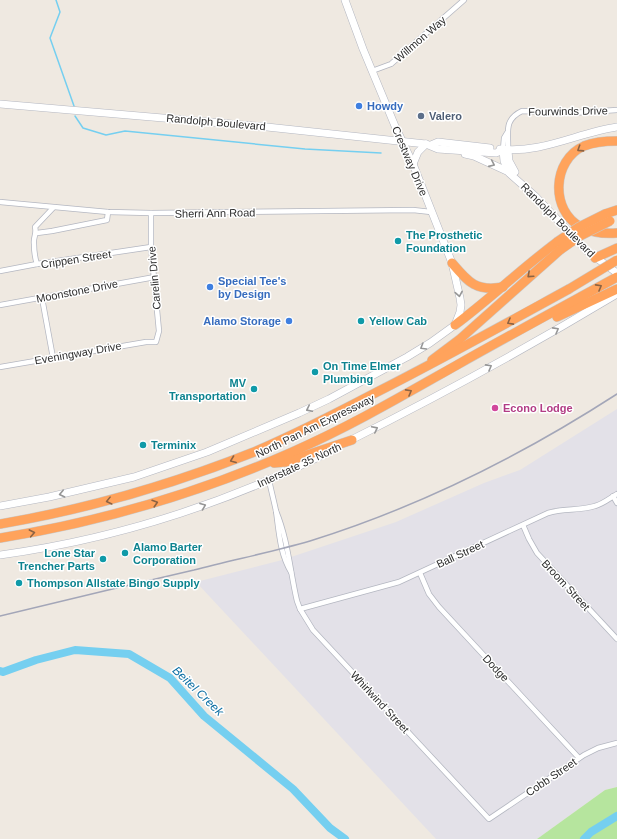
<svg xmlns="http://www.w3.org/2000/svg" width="617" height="839" font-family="Helvetica,sans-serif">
  <rect width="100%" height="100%" fill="#efe9e1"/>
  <polygon fill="#e3e1e8" points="617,409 617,787 605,790 537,839 436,839 196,582 282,560 396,522 484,483 520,470"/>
  <polygon fill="#b6e59e" points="617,787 617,839 537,839 605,790"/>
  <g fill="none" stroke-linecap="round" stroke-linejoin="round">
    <g stroke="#75cff0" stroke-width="1.5">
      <polyline points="56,0 60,12 50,38 74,106"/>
      <polyline points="75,116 83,128 106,135 125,131 305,149 381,153"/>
    </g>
    <g stroke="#75cff0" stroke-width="8">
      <polyline points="0,671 3,672 36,660 75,650 129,654 170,678 204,716 293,789 330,828 345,839"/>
      <polyline points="584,839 591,832 617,816"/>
    </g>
    <g stroke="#b4b7c1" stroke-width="6">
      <g id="street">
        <polyline points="372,71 391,64 464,0"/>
        <polyline points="503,150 504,138 507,133"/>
        <path d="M508,150C509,133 503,120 522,111L572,113L617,110"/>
        <polyline points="0,202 108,212 151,213 413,210 431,212"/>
        <polyline points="37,233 52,231 107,220 108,212"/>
        <path d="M37,264C35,258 34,251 34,244C33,237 37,234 35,227L53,208"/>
        <polyline points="0,271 37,264 151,247"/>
        <polyline points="42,298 53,358"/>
        <polyline points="0,305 155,277"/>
        <polyline points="0,367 146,342 156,342 159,331 151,247 151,213"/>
        <path d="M269,480C271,490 274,501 276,511C279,532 280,554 291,572"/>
        <polyline points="613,496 617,503"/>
        <path d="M276,511C288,540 290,571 297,601L300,609L313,630L489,819L584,755L598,748L617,743"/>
        <polyline points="523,525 529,539 537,553 617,639"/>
        <polyline points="420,573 429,594 439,607 579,758"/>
        <path d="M300,609L399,582L548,513C565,508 579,511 595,506C603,504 610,498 617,494"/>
      </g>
    </g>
    <g stroke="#b4b7c1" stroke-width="8">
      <g id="secondary">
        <polyline points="0,104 267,127 426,144 438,149 496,153 503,150"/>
        <polyline points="431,145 438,142 490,148"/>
        <path d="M500,149C541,154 577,133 617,127"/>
        <polyline points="503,150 504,161 509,173 535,196 587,251 617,273"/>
        <polyline points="508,151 509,161 515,172"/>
        <polyline points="465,154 474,156 509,172"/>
        <polyline points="413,164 418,152 426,144"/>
        <path d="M347,442C439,396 529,347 617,294"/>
        <polyline points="0,506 49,497 134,477 207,452 299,413 329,399 407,357 430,343 455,325 460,312 461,305 460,298 452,263 413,164 395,126 363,49 345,0"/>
        <path d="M0,555C116,539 228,503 333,450"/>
      </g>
    </g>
    <g stroke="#c9c9c9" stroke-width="10">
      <g id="highway">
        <path d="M617,141C606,141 594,142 584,146C552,160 550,211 581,227C593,233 605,234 617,233"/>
        <polyline points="605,214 617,210"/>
        <polyline points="595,258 617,248"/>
        <path d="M452,263C468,282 476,292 503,287"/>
        <polyline points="557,317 617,289"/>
        <path d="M455,325C490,299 522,268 557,242"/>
        <polyline points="432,360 460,339 560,250"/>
        <polyline points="274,463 286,462 352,440"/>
        <path d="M0,524C88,509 171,485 254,452C296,434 337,413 377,392C442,359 505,324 569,289"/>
        <path d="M0,538C100,522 199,493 292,452C349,427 402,396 457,365C510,335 564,306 617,277"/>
      </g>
    </g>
    <use href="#street" stroke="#fff" stroke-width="4.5"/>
    <use href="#secondary" stroke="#fff" stroke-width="7"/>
    <use href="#highway" stroke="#ffa35c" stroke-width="9"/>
    <path stroke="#a3a6b8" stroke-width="1.5" d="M0,616C65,600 129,585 194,570C232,560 272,552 310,541C419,507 521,456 617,394"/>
    <g stroke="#c9c9c9" stroke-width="10" stroke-linecap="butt">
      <g id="highway-bridge">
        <polyline points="557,242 579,227 605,214"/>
        <polyline points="560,250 580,236 610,221"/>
        <polyline points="569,289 617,260"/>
      </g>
    </g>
    <use href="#highway-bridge" stroke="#ffa35c" stroke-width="9"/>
  </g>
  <defs><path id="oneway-chevron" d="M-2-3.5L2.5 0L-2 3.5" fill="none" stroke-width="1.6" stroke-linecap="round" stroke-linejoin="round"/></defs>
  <g stroke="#8c6343">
    <use href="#oneway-chevron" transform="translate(580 149) rotate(147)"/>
    <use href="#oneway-chevron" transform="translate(530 275) rotate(138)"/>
    <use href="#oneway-chevron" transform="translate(599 287) rotate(-29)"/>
    <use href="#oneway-chevron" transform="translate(510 322) rotate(151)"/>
    <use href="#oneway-chevron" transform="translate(409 392) rotate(-29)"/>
    <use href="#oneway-chevron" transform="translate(233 460) rotate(159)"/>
    <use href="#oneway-chevron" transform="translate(109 501) rotate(166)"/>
    <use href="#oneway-chevron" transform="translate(155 503) rotate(-17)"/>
    <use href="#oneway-chevron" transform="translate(32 533) rotate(-11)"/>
  </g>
  <g stroke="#969696">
    <use href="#oneway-chevron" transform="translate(492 164) rotate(24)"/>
    <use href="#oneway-chevron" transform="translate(459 294) rotate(80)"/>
    <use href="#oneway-chevron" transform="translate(556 330) rotate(-29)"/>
    <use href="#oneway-chevron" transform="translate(423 347) rotate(149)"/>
    <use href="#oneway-chevron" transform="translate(489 367) rotate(-29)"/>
    <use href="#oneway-chevron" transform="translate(309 409) rotate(154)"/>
    <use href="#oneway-chevron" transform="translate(375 429) rotate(-27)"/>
    <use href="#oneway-chevron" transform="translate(62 494) rotate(167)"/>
    <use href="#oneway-chevron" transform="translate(203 506) rotate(-21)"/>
  </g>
  <g fill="#3f7fe0" stroke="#fff" stroke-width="1.5">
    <circle cx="359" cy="106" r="4"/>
    <circle cx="210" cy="287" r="4"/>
    <circle cx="289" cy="321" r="4"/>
  </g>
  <circle fill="#5c6f8a" stroke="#fff" stroke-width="1.5" cx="421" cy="116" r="4"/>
  <g fill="#0f9aa8" stroke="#fff" stroke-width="1.5">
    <circle cx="398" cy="241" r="4"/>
    <circle cx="361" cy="321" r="4"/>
    <circle cx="315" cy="372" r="4"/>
    <circle cx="254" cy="389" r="4"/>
    <circle cx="143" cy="445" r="4"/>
    <circle cx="125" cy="553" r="4"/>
    <circle cx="103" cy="559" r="4"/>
    <circle cx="19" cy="583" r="4"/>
  </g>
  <circle fill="#d1479c" stroke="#fff" stroke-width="1.5" cx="495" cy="408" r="4"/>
  <g text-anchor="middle" stroke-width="3" stroke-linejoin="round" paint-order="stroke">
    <g font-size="11" fill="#2e2e2e" stroke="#fff">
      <text transform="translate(420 39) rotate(-41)" y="4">Willmon Way</text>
      <text transform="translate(568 111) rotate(-1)" y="4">Fourwinds Drive</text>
      <text transform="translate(216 122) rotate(5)" y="4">Randolph Boulevard</text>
      <text transform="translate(410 161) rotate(67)" y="4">Crestway Drive</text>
      <text transform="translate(215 213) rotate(-1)" y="4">Sherri Ann Road</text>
      <text transform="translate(558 220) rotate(45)" y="4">Randolph Boulevard</text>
      <text transform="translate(76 259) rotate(-9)" y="4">Crippen Street</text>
      <text transform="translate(154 278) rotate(-95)" y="4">Carelin Drive</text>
      <text transform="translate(77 291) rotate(-11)" y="4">Moonstone Drive</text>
      <text transform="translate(78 353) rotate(-10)" y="4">Eveningway Drive</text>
      <text transform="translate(315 426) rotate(-26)" y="4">North Pan Am Expressway</text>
      <text transform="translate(299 465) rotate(-25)" y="4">Interstate 35 North</text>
      <text transform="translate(460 554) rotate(-25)" y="4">Ball Street</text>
      <text transform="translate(566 585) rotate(47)" y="4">Broom Street</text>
      <text transform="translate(496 668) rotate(47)" y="4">Dodge</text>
      <text transform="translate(380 702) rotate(47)" y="4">Whirlwind Street</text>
      <text transform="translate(551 777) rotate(-34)" y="4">Cobb Street</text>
    </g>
    <g font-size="11" font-weight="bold" fill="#366cbe" stroke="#fff" text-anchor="start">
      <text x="367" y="110">Howdy</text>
      <text x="218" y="285">Special Tee's<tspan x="218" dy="13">by Design</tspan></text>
      <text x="281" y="325" text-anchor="end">Alamo Storage</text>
    </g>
    <g font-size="11" font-weight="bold" fill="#4e5e75" stroke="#fff" text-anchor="start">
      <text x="429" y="120">Valero</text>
    </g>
    <g font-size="11" font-weight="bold" fill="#0d838f" stroke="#fff" text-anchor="start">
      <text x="406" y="239">The Prosthetic<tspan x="406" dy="13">Foundation</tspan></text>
      <text x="369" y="325">Yellow Cab</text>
      <text x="323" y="370">On Time Elmer<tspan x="323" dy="13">Plumbing</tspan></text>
      <text x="246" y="387" text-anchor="end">MV<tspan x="246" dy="13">Transportation</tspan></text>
      <text x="151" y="449">Terminix</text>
      <text x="133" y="551">Alamo Barter<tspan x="133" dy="13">Corporation</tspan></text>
      <text x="95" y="557" text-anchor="end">Lone Star<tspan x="95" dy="13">Trencher Parts</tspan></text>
      <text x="27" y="587">Thompson Allstate Bingo Supply</text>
    </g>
    <g font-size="11" font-weight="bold" fill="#b23c85" stroke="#fff" text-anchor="start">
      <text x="503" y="412">Econo Lodge</text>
    </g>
    <g font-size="12" font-style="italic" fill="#0d6fa3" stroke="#fff">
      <text transform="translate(198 691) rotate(44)" y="4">Beitel Creek</text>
    </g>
  </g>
</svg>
